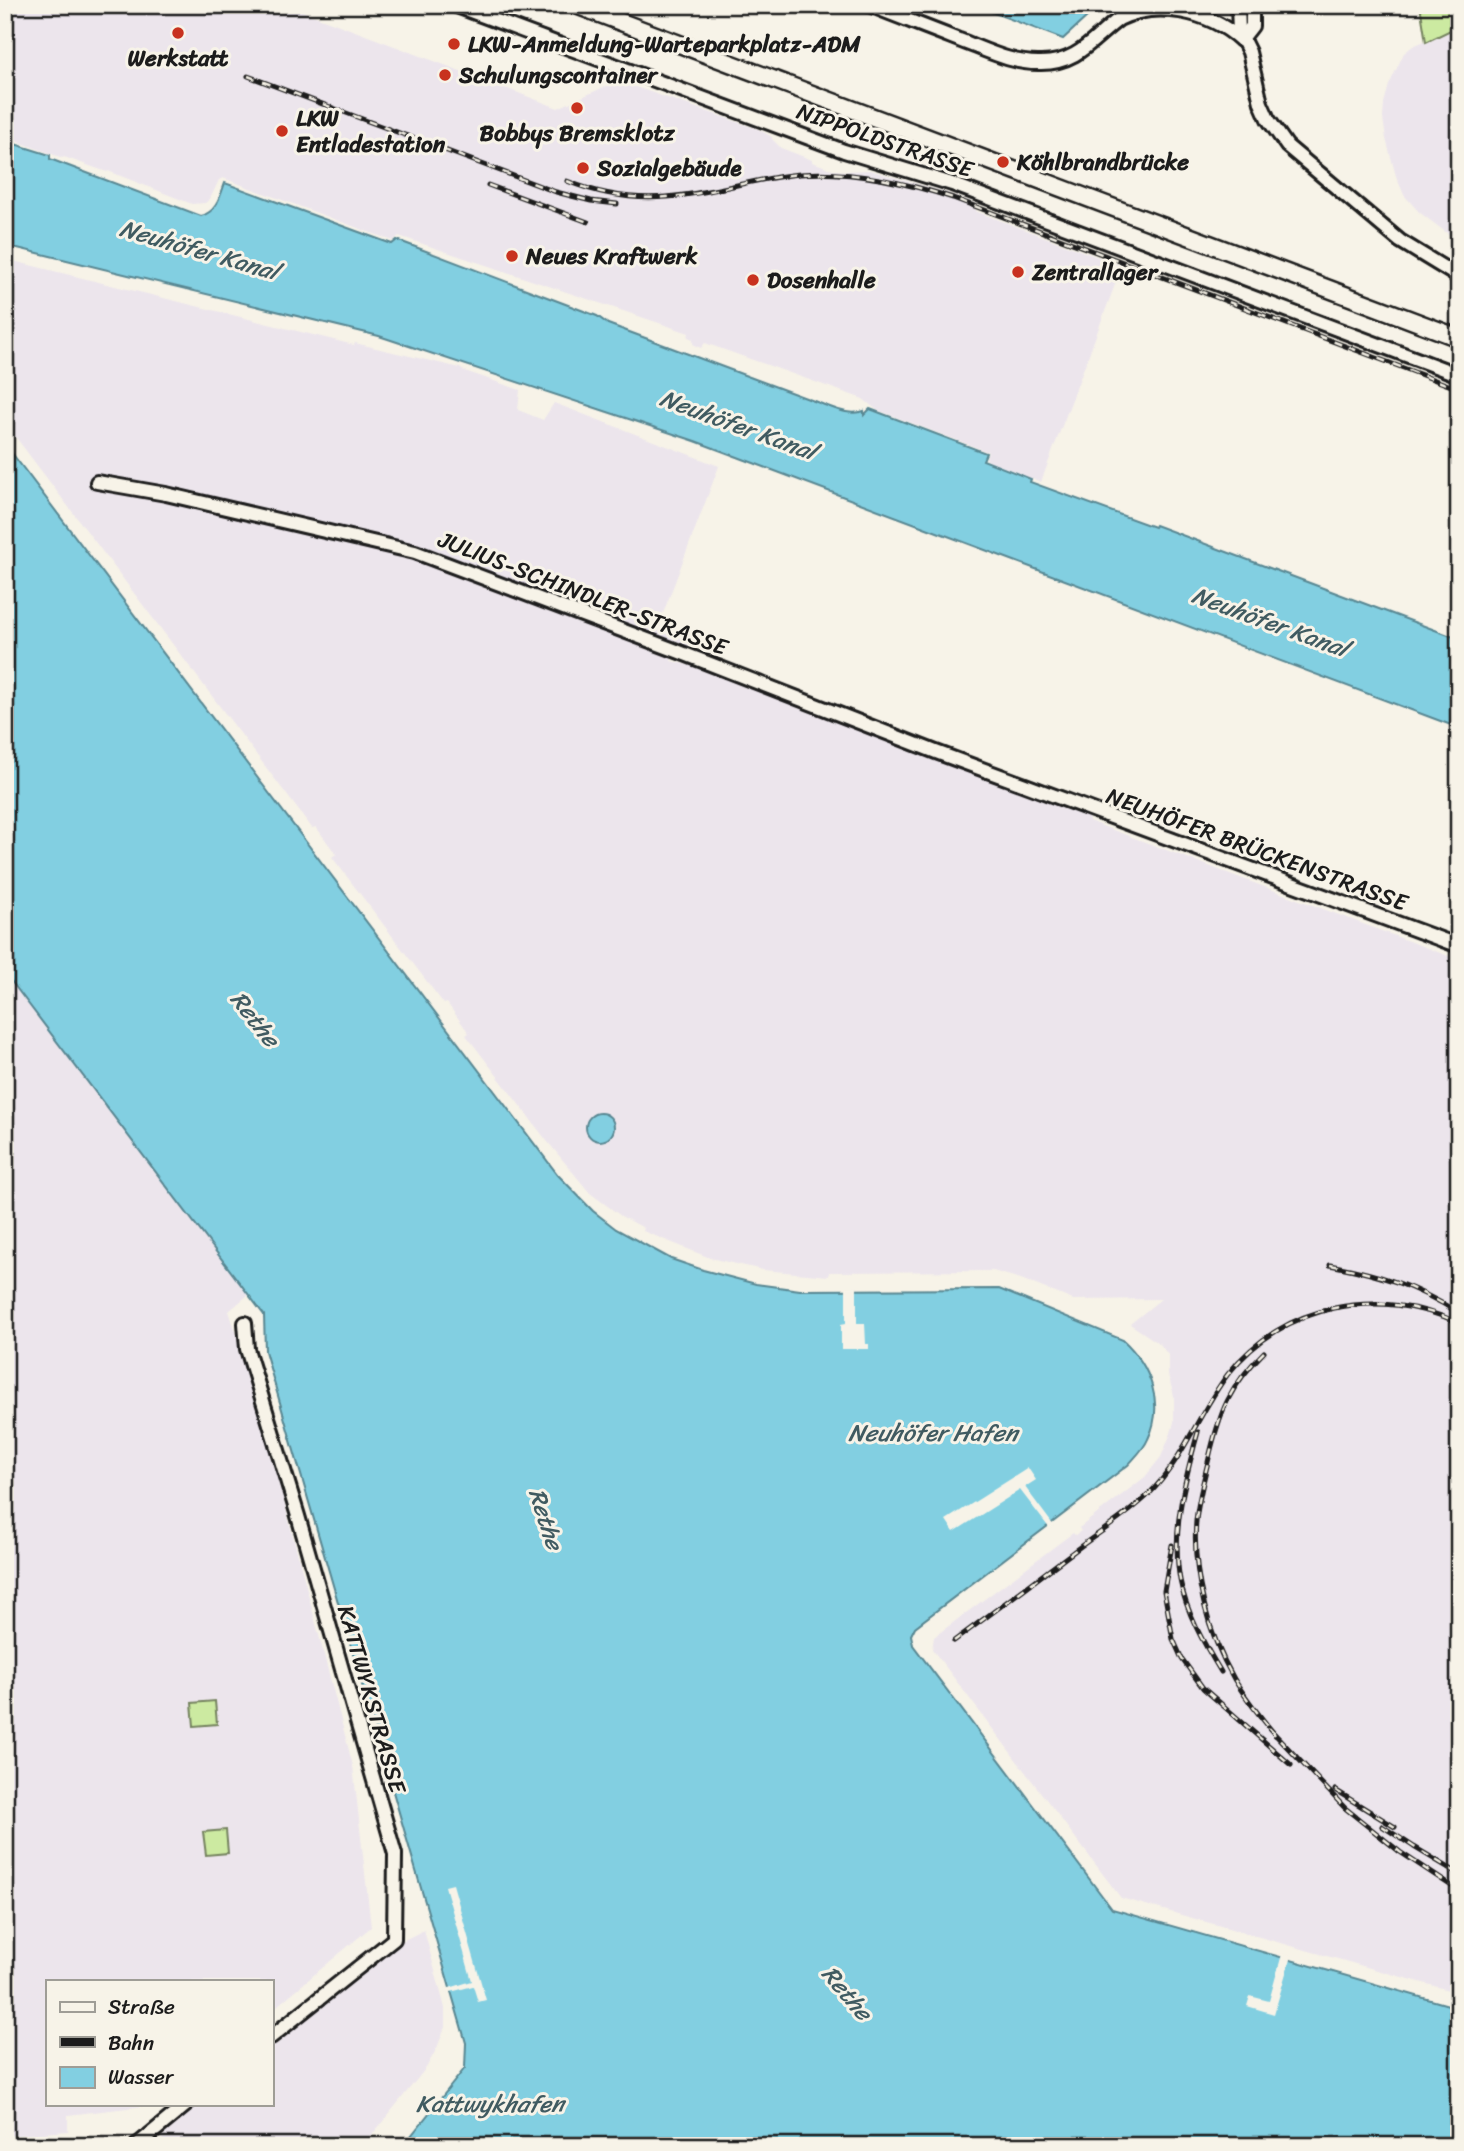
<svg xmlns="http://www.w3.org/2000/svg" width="1464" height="2151" font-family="Sriracha,sans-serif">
  <rect width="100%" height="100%" fill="#f7f3e8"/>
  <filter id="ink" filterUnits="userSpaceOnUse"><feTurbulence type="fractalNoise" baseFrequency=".0143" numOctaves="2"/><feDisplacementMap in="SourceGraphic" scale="14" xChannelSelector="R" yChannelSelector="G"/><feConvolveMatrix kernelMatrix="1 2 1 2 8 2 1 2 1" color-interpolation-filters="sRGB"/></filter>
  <g filter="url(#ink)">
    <g fill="#ece5ec">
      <polygon points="5,5 286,5 558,108 604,87 621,82 758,129 772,137 772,139 781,148 812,160 812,162 818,164 834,170 846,171 870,170 945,192 977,204 975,211 1122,266 1041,482 988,461 986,458 988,452 877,410 863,399 705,343 701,348 693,344 693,339 688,337 689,333 399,236 393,241 223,178 219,180 210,199 205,203 192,204 108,171 107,172 64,157 63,158 5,137"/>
      <polygon points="1459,24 1459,242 1419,212 1404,195 1396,176 1386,139 1383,118 1384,103 1389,85 1404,53 1413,46 1455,28"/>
      <polygon points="5,259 354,345 355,343 460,368 462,370 520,390 518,410 543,420 554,403 719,466 659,624 691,641 685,660 673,656 671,661 689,665 1088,817 1089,821 1459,960 1459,1993 1121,1898 932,1649 934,1637 1062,1541 1073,1533 1075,1535 1081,1531 1079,1528 1145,1477 1161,1457 1171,1433 1174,1422 1174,1396 1168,1375 1168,1355 1160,1344 1130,1324 1161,1299 1073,1300 1021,1279 993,1271 829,1272 829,1276 763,1270 710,1258 643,1231 644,1228 621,1216 590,1193 547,1141 466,1035 469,1033 447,1003 444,1004 332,857 336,854 316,827 312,828 5,423"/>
      <polygon points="5,967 254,1290 229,1311 255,1390 353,1766 371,1927 271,2011 271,1981 47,1981 47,2104 161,2104 68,2115 68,2131 5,2136"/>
      <polygon points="424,1930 445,2008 445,2027 437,2048 426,2068 363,2146 170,2146 155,2133 191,2104 271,2104 271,2040 384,1950"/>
    </g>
    <g fill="#cceaa1" stroke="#74835e" stroke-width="2">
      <polygon points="1420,5 1459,5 1459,24 1455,28 1426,42"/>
      <polygon points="215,1701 217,1724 194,1726 192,1703"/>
      <polygon points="226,1830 228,1853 206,1855 203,1832"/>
    </g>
    <g fill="#82cfe1" stroke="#598792" stroke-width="2">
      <polygon points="973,5 1100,5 1063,39"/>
      <path d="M5,141L50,155V159L201,216C217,212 220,196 225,183L392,244L397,240L597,316L608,324L822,404C836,409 850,416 864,411V415L870,409L986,453L983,460L1031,479L1030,482L1154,527L1155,525L1459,639V728L695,441L379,336L5,245Z"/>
      <path d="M5,444L558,1175L593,1211L616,1229L671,1259L703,1270L756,1284L800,1290L999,1289L1123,1340C1150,1365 1165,1404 1148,1439C1144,1449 1135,1457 1128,1465L915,1627L911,1635L913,1645L1112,1909L1459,2008V2146H403L465,2068L466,2043L265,1351L264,1315L5,973Z"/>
      <circle cx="600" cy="1127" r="14"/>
    </g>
    <g fill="#f7f3e8">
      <polygon points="846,1287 857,1287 857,1323 865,1323 866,1344 869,1344 869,1349 841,1349 841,1324 846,1323"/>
      <polygon points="1028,1468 1036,1480 1025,1487 1054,1526 1050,1529 1020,1490 954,1532 946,1520"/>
      <polygon points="453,1884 486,2000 478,2002 473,1986 447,1993 446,1989 472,1981 445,1886"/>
      <polygon points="1282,1954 1291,1956 1274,2014 1247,2006 1250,1996 1269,2001"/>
    </g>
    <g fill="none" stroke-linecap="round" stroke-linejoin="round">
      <g stroke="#1c1c1c" stroke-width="18">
        <g id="minor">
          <polyline points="454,5 844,151 952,184 1459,375"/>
          <path d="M869,5C899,17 929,28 959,40C986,50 1012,64 1041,63C1078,63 1092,39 1119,19C1157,0 1209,11 1241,40"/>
          <polyline points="1238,5 1239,32 1249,52 1261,103 1268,119 1287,146 1400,241 1459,277"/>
          <polyline points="1241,40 1252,26 1252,5"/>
          <polyline points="97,482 166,494 415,552 677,651 936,752 1459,946"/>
          <polyline points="245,1323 247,1349 298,1516 395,1854 394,1939 271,2037"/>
          <polyline points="136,2146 187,2104"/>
        </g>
      </g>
      <g stroke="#1c1c1c" stroke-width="21">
        <polyline id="major" points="576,5 1459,338"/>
      </g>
      <use href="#minor" stroke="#f7f3e8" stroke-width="12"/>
      <use href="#major" stroke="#f7f3e8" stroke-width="16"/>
      <g stroke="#1c1c1c" stroke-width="5">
        <g id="rail">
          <polyline points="248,76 556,192 591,201 617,204"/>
          <path d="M567,181C599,194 633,200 667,197C712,194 755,178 800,174C852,170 904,182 953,198L1459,389"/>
          <polyline points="488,185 588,222"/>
          <path d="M1330,1265C1382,1275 1413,1285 1459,1313"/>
          <path d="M1264,1352C1229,1387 1220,1411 1209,1458C1204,1479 1198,1500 1196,1521C1192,1573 1208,1634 1234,1679C1246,1699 1261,1717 1275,1735"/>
          <path d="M1198,1432C1185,1479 1171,1531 1180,1580C1186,1612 1204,1644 1221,1672"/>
          <polyline points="1172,1545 1164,1591 1173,1639 1182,1659 1203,1688 1291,1765"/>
          <path d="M954,1641C995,1611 1036,1580 1077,1549C1101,1531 1128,1515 1149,1494C1183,1460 1199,1412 1228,1374C1284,1303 1379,1286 1459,1323"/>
          <polyline points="1269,1728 1345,1808 1400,1852 1459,1891"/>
          <polyline points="1335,1790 1395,1827"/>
          <polyline points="1382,1826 1414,1847 1459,1874"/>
        </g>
      </g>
      <use href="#rail" stroke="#f7f3e8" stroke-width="2.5" stroke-dasharray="8" stroke-linecap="butt"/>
    </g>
  </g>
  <g fill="#c8321e" stroke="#f7f3e8" stroke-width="2.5">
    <circle cx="178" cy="33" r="7"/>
    <circle cx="454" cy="44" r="7"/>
    <circle cx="445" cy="75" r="7"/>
    <circle cx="577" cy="108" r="7"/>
    <circle cx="282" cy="131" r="7"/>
    <circle cx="1003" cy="162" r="7"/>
    <circle cx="583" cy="168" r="7"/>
    <circle cx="512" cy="256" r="7"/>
    <circle cx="1018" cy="272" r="7"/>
    <circle cx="753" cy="280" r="7"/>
  </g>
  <g text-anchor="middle" stroke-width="6" stroke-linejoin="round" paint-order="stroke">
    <g font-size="23" font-weight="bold" fill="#1c1c1c" stroke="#f7f3e8" text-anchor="start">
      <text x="468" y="52">LKW-Anmeldung-Warteparkplatz-ADM</text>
      <text x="178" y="66" text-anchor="middle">Werkstatt</text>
      <text x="459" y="83">Schulungscontainer</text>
      <text x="296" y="126">LKW<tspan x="296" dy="26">Entladestation</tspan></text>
      <text x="577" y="141" text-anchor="middle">Bobbys Bremsklotz</text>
      <text x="1017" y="170">Köhlbrandbrücke</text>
      <text x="597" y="176">Sozialgebäude</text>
      <text x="526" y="264">Neues Kraftwerk</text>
      <text x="1032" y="280">Zentrallager</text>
      <text x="767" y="288">Dosenhalle</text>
    </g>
    <g font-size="23" fill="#1c1c1c" stroke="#f7f3e8">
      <text transform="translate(885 140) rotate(19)" y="8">NIPPOLDSTRASSE</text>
      <text transform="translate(583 593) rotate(21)" y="8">JULIUS-SCHINDLER-STRASSE</text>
      <text transform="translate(1257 849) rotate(20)" y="8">NEUHÖFER BRÜCKENSTRASSE</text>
      <text transform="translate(372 1699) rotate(74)" y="8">KATTWYKSTRASSE</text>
    </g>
    <g font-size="24" font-style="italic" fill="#405b61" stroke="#f7f3e8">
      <text transform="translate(199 250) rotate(16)" y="8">Neuhöfer Kanal</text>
      <text transform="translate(738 425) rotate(20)" y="8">Neuhöfer Kanal</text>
      <text transform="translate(1270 622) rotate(20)" y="8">Neuhöfer Kanal</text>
      <text transform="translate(255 1019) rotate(52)" y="8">Rethe</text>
      <text x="933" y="1441">Neuhöfer Hafen</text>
      <text transform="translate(546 1519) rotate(72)" y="8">Rethe</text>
      <text transform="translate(847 1993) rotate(50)" y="8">Rethe</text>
      <text x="490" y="2112">Kattwykhafen</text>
    </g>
  </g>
  <rect width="1464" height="2151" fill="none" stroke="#f7f3e8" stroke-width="28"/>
  <rect x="14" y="14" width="1436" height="2123" fill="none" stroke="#1c1c1c" stroke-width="2.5" filter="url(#ink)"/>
  <rect x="46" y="1980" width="228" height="126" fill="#f7f3e8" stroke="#9f9d96" stroke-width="2"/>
  <rect x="60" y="2002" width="35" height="10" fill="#f7f3e8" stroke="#9f9d96" stroke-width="2"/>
  <text x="108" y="2014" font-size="21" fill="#1c1c1c">Straße</text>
  <rect x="60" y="2037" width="35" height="10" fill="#1c1c1c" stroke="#9f9d96" stroke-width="2"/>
  <text x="108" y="2050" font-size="21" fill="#1c1c1c">Bahn</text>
  <rect x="60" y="2067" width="35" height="21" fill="#82cfe1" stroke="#9f9d96" stroke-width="2"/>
  <text x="108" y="2084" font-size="21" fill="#1c1c1c">Wasser</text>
</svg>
